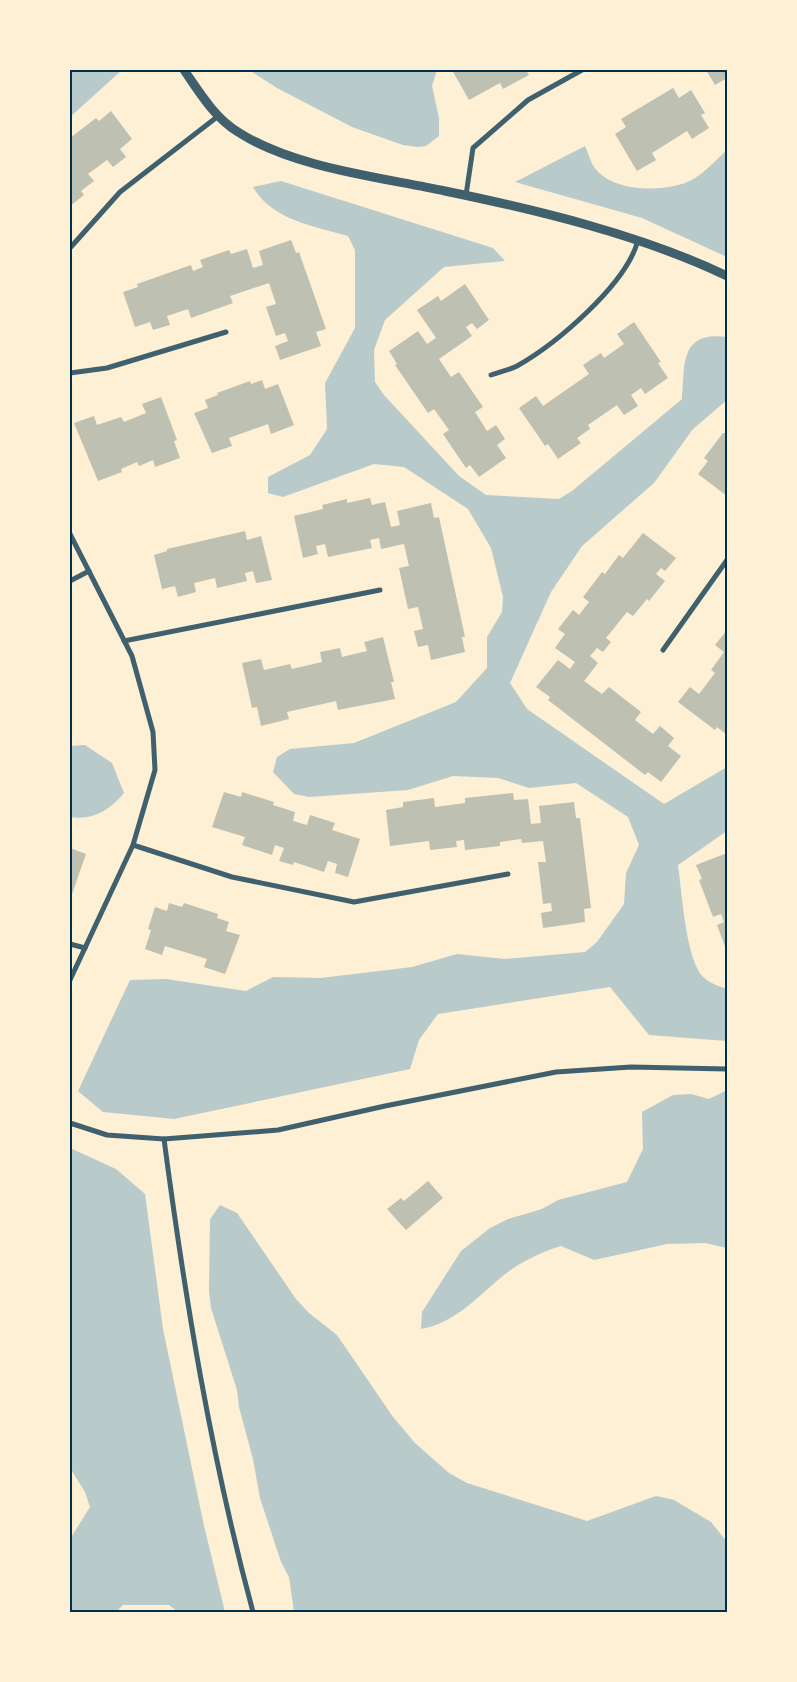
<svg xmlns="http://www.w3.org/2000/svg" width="797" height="1682" font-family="'Noto Sans',sans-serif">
  <rect width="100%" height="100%" fill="#fdf0d5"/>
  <g fill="#b9caca">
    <polygon points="70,70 122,70 70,117"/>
    <polygon points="249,70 437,70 432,86 439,118 439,136 426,146 418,147 403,145 352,127 277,88"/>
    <path d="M585,146C588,152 590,161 594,167C612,192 658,192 685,183C700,178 715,161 727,150V257L642,218L515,182Z"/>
    <path d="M281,181L493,248L505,261L444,267L385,320L374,350L375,382L384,395L459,476L486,495L559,499L572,491L682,399C685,365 679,331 727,337V400L693,429L654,483L582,546L551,592L510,683L527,709L664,804L727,767V831L678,865C682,894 685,945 698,970C703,981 716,985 727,989V1041L649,1035L610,987L438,1014L419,1040L410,1069L174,1119L103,1112L78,1091L130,980L166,979L246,991L273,977L321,978L412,967L457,954L505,959L585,952L597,942L624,904L626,873L639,845L628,817L576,783L529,788L498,778L453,776L408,790L309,797L294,794L273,772L277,757L290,749L354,743L456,702L487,668V637L502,612L503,597L491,548L468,509L404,467L374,464L283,497L268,493V477L310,455L327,429L325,383L355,328V250L348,236C314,226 272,220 253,187Z"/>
    <path d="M85,745L112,763L124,793C110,810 92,821 70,817V746Z"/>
    <path d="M725,1091H727V1248L705,1243L667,1244L594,1260L561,1246C544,1251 527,1259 512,1269C481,1291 460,1322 421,1329L422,1312L461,1251L490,1228L508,1219L542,1209L558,1200L627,1182L643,1149L642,1112L673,1095L691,1094L709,1099Z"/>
    <polygon points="70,1148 116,1169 145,1194 163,1329 204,1526 225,1612 178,1612 169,1605 123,1605 116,1612 70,1612 70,1539 90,1507 85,1492 70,1468"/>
    <polygon points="220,1205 237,1213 296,1299 309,1313 337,1335 393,1417 415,1443 449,1473 467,1483 587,1521 656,1496 674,1500 711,1522 727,1542 727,1612 294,1612 289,1577 281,1562 260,1498 253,1459 239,1407 237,1390 211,1308 209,1291 210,1219"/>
  </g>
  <g fill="#bec0b2">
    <polygon points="452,70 526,70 529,75 503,89 500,83 469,100"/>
    <polygon points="706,70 727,70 727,78 715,85"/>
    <polygon points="673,88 679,98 691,90 705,113 701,115 709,128 692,139 687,131 652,153 656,160 637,171 615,134 626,127 621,119"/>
    <polygon points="111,111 132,139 120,149 126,157 113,167 107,160 88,174 94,181 81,191 84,195 70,206 70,138 96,118 99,121"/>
    <polygon points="291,240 296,253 299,252 326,329 316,332 321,346 280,360 275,346 288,341 285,333 276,336 266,307 276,304 269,283 230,296 233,303 191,318 188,309 167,316 170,325 153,330 150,322 135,327 123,292 138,287 137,284 191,265 193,271 203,267 200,260 229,250 231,254 247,249 253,268 263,265 259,251"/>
    <polygon points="465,284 489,320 477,329 472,323 466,327 472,336 439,359 451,377 459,372 483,407 475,412 487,431 496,425 505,439 497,445 506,458 479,477 470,465 466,468 443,434 449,430 434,409 428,413 395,365 397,364 389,351 418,331 427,344 436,338 417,310 438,296 441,301"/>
    <polygon points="634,322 661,362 658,363 668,378 645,394 641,388 631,395 638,406 624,415 617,405 588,425 590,429 577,438 581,443 558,459 548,444 545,446 519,408 536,396 543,406 589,374 583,365 601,353 604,358 624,344 617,334"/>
    <polygon points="262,380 265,389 278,384 294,425 271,434 268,424 229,438 232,446 212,453 194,413 208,408 205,400 218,395 217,393 250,381 251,384"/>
    <polygon points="161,397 177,440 174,441 180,458 155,467 153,460 139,466 137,462 121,469 122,472 98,481 74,423 94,416 97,425 121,417 124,422 146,413 142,404"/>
    <polygon points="723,433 727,433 727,496 698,474 708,461 704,458"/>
    <polygon points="370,498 372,505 385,502 391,527 400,525 397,511 431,503 434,518 439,517 465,637 462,637 465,652 431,660 428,645 418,647 414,631 423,629 418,607 408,609 399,568 409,566 404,544 381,549 379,538 370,540 372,548 328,557 325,544 316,546 318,554 303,558 294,516 323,509 322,505 347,499 347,503"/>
    <polygon points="245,531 247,540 261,536 272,580 256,583 253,571 245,573 247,581 217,588 215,578 194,583 196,592 178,597 175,586 162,589 154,555 167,551 167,549"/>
    <polygon points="643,533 676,558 665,571 661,568 656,574 665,581 649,601 647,599 633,616 627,612 606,638 611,642 603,652 597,648 590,656 598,663 584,681 602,694 609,687 641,712 635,720 653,734 660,726 674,738 668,746 681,756 661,782 648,772 645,775 548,700 550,697 536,687 558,660 570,669 575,662 555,648 565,634 558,629 573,610 579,615 589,602 583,597 593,584 602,572 605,574 619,555 623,558"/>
    <polygon points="727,630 727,735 717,727 715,730 678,702 690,687 699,694 715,673 711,670 724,652 715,645"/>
    <polygon points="383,637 394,682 391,682 395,699 338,710 336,701 287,712 289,719 261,726 257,707 252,708 242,663 261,659 264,670 290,664 292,669 322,662 320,652 340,648 342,657 367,651 364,642"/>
    <polygon points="224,792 241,797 242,792 274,802 273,805 295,812 293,821 307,825 310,815 335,823 332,830 360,839 348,877 335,873 337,864 328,861 324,872 294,862 293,865 279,861 284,848 275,845 272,855 242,845 245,837 212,827"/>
    <polygon points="513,793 514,800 528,799 531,824 541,823 539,806 574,802 576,818 580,818 591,908 584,909 585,922 543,928 541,913 552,911 551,903 543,904 538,862 546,862 543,841 522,843 521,839 500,842 500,846 465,850 464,840 456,841 457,847 430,850 429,841 390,846 386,810 403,807 403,802 434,798 435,807 465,803 465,798"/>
    <polygon points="70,848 86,854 72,894 70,894"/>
    <polygon points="727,853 727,952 717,925 724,922 721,914 713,917 699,880 702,879 696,865"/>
    <polygon points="169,903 182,907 184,903 218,914 217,918 229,922 226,931 240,935 225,974 204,967 207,959 165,946 162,955 145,949 151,930 148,929 155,907 167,911"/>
    <polygon points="428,1181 443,1198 406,1230 387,1209 401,1198 404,1201"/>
  </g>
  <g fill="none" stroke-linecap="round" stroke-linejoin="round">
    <g stroke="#3f606c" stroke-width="5">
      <polyline points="466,195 473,148 528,100 582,70"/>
      <polyline points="70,248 120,192 217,117"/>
      <polyline points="70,373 107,368 226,332"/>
      <path d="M491,375C500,372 509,370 517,366C556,344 627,284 638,240"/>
      <polyline points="70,534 132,656 153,732 155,770 133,845 70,980"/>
      <polyline points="70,581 89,571"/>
      <polyline points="124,641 380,590"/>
      <polyline points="663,650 727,560"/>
      <polyline points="133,845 232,877 354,902 508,874"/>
      <polyline points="70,944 85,948"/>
      <polyline points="70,1123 107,1135 164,1139 278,1130 385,1106 556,1072 631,1067 727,1069"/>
      <path d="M164,1139C185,1298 211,1457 253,1612"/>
    </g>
    <path stroke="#3f606c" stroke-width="9" d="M184,70C200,93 214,117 238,132C294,168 380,177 445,191C537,210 642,235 727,276"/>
  </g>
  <rect width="797" height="1682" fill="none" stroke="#fdf0d5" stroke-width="142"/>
  <rect x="71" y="71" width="655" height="1540" fill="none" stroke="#003049" stroke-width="2"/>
</svg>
